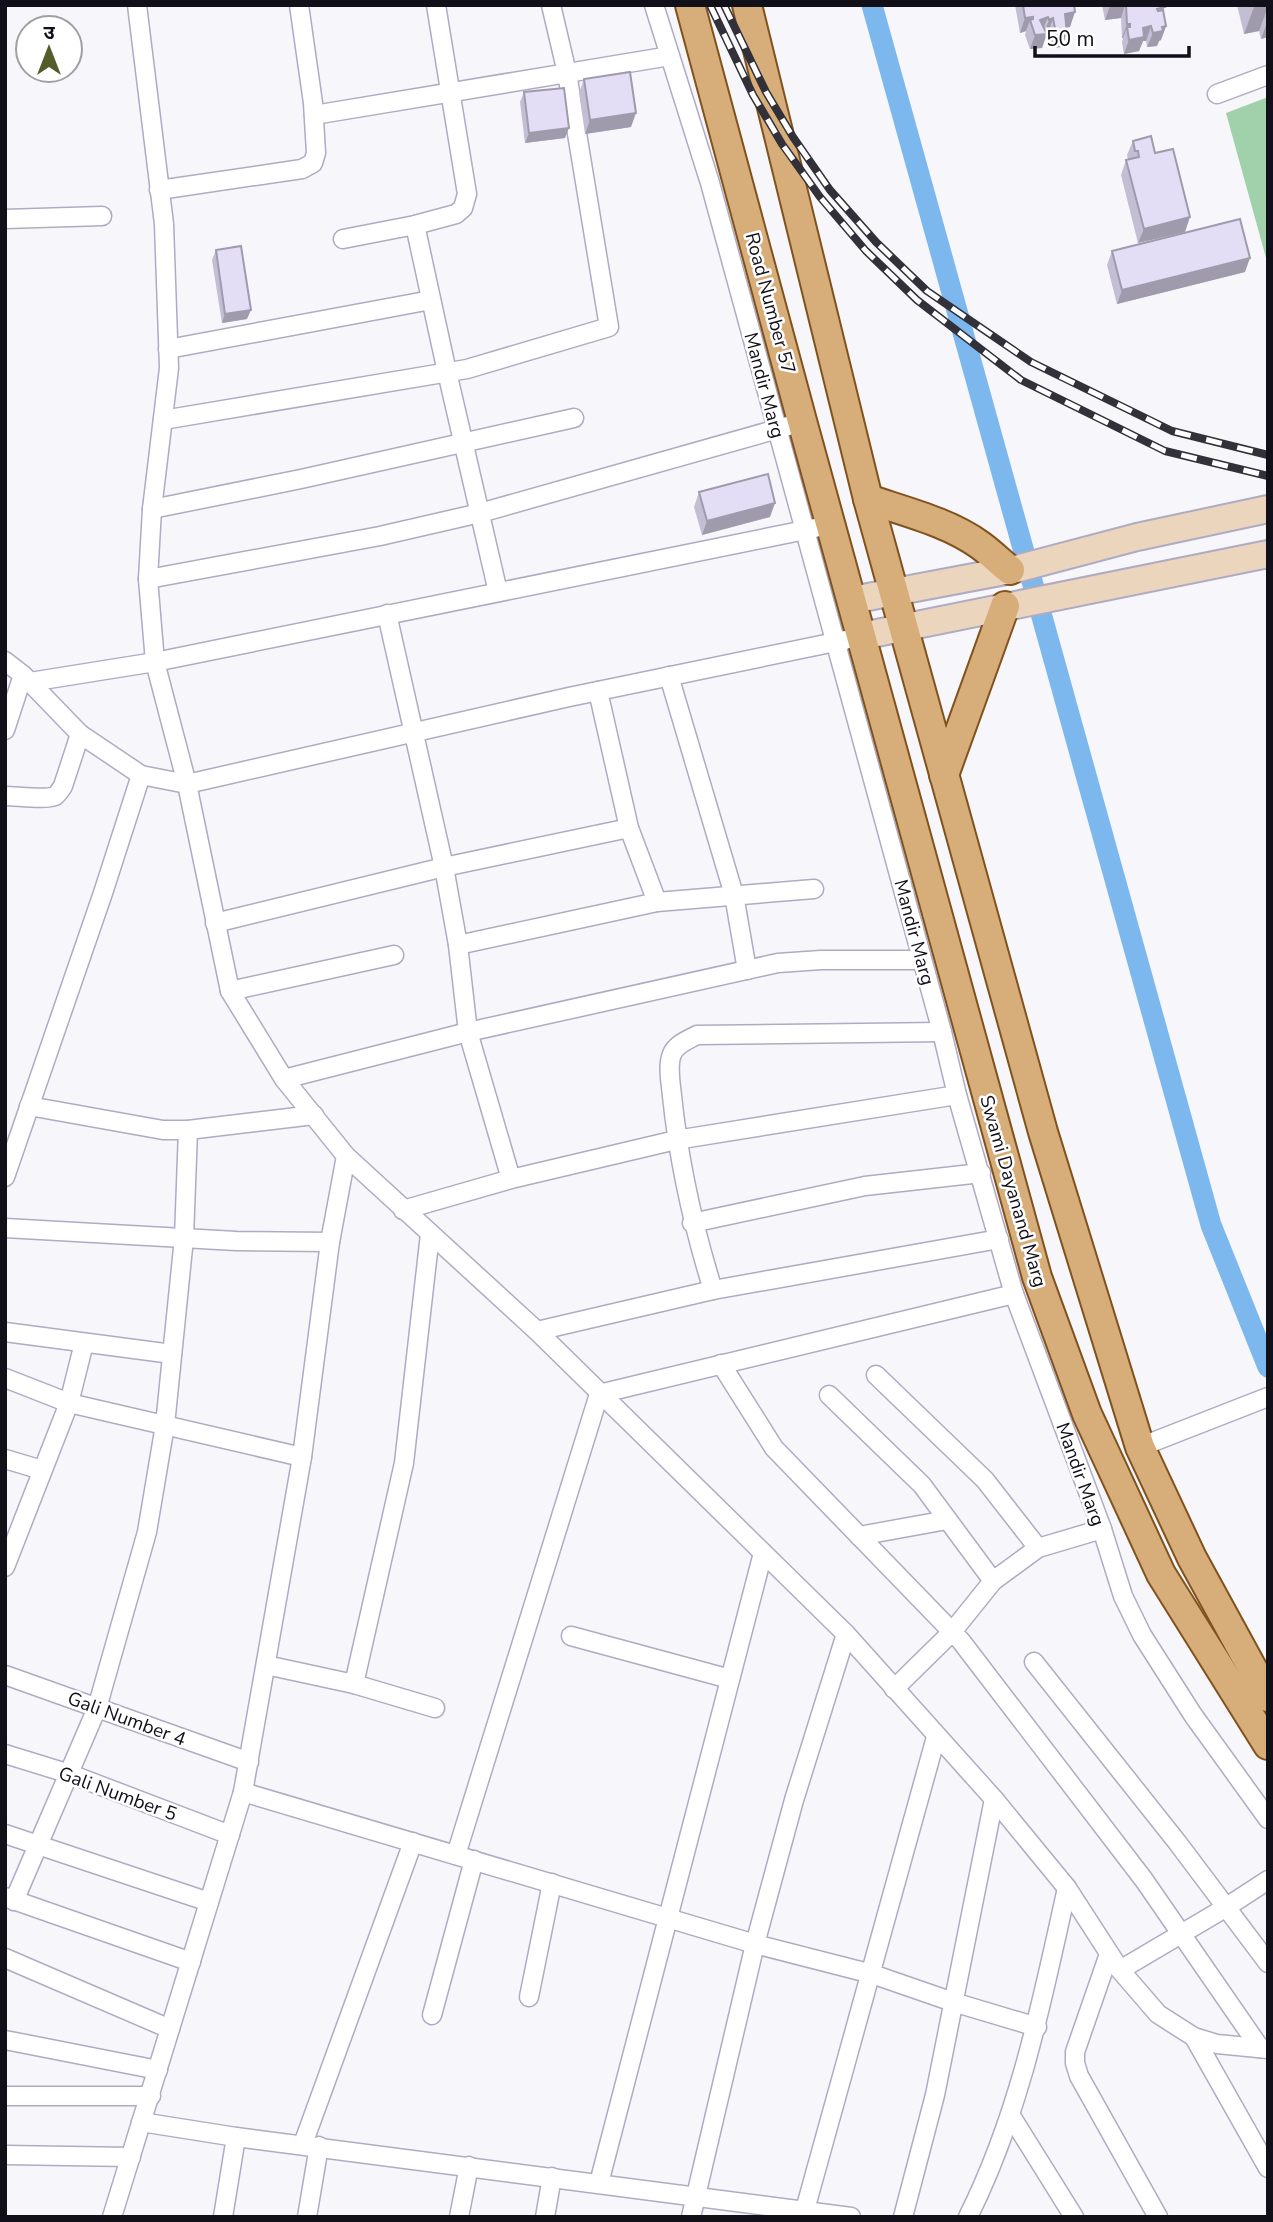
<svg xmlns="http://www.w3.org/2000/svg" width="1273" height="2222" font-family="'Nunito Sans','Noto Sans Devanagari',sans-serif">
  <rect width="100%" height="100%" fill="#f7f6fb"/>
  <polygon fill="#a1d1aa" points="1268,97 1268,265 1226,113"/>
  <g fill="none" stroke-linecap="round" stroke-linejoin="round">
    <polyline stroke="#7cb8ee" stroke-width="21" points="872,5 1211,1225 1268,1367"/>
    <g stroke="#afabc3" stroke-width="21">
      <g id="street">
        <polyline points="137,5 164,224 169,368 152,509 148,579 155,662 187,784 230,991 284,1079 346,1156 537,1331 846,1634 994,1799 1067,1888 1120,1970 1158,2014 1194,2037 1217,2044 1268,2049"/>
        <polyline points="654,5 710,183 942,1032 957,1095 1014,1294 1102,1529 1123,1596 1142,1635 1193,1715 1268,1819"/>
        <polyline points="1217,94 1268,75"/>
        <polyline points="314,115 670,56"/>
        <polyline points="159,190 302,169 313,163 316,153 313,103 299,5"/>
        <polyline points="5,219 102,216"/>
        <polyline points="415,225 447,372 498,592"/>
        <polyline points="343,239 415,225 456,214 463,208 467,194 436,5"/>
        <polyline points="168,349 431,300"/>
        <polyline points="163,420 467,369 609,327 567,73 551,5"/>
        <polyline points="152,509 301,479 574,418"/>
        <polyline points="148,579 380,536 480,513 788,426"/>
        <polyline points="387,614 444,867 458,945 468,1032 511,1179"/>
        <polyline points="5,661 23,675 80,734 141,775 187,784 569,697 845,640"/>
        <polyline points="669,676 734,895 747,970"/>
        <polyline points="30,682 155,662 815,528"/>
        <polyline points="598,691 629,828 657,902"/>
        <polyline points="5,730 23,675"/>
        <path d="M5,796C17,796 46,800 55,796C58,794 61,789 63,786L80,734"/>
        <polyline points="215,923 444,867 629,828"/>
        <polyline points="458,945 657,902 814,889"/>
        <polyline points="230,991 394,955"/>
        <polyline points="284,1079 468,1032 778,963 821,960 922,960"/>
        <polyline points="29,1106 163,1130 188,1130 314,1115"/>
        <polyline points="5,1177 103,893 141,775"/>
        <polyline points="403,1210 511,1179 676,1140 957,1095"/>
        <polyline points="692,1223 865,1186 981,1173"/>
        <polyline points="5,1228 236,1241 330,1242"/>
        <path d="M713,1290C693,1226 679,1163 672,1096C671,1084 667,1066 672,1054C676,1044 688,1040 697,1035L942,1032"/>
        <polyline points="537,1331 713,1290 999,1239"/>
        <polyline points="5,1332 172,1354"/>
        <polyline points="721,1364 774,1448 961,1641 1144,1880 1260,2048"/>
        <polyline points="876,1375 985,1480 1038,1548"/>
        <polyline points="5,1378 69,1403 302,1457"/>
        <polyline points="829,1395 922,1485 993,1581"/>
        <polyline points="1140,1447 1268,1397"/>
        <polyline points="5,1459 42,1470"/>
        <polyline points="859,1536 947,1520"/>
        <polyline points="5,1567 69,1403 84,1343"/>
        <polyline points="571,1636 730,1679"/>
        <polyline points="1034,1662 1177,1842 1268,1963"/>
        <polyline points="266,1665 354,1684 435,1708"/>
        <polyline points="5,1675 249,1762"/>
        <polyline points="354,1684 404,1463 430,1234"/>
        <polyline points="894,1689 952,1632 993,1581 1038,1548 1102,1529"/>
        <polyline points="5,1754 70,1774 230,1835"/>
        <polyline points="243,1792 755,1944 872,1974 953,2002 1037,2027"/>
        <polyline points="5,1834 209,1902"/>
        <polyline points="456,1855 599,1394 1014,1294"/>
        <polyline points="5,1897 191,1962"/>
        <polyline points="14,1901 97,1708 147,1532 165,1425 184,1238 188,1130"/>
        <polyline points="1109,1954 1075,2052 1075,2063 1079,2076 1158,2217"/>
        <polyline points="5,1958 170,2029"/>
        <polyline points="1120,1970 1225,1908 1268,1880"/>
        <polyline points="529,1997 552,1883"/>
        <polyline points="432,2015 474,1860"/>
        <polyline points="1194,2037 1268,2168"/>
        <polyline points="5,2040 158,2070"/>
        <polyline points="5,2096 151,2096"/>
        <polyline points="1011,2116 1074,2217"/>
        <polyline points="141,2122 236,2137 851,2217"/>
        <polyline points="303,2144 413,1842"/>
        <polyline points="5,2155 131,2157"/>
        <polyline points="599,2183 763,1553"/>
        <polyline points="112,2217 243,1792 302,1457 330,1242 346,1156"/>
        <polyline points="223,2217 236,2137"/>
        <polyline points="307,2217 319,2146"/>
        <polyline points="459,2217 469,2166"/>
        <polyline points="545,2217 552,2177"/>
        <polyline points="691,2217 755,1944 794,1800 846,1634"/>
        <polyline points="803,2217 936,1737"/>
        <polyline points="903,2217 935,2095 994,1799"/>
        <path d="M968,2217C1020,2113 1042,2001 1067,1888"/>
      </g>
    </g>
    <g stroke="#afabc3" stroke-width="30">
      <g id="secondary">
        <polyline points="852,600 1016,569 1137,537 1268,509"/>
        <polyline points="862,636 1268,554"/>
      </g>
    </g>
    <g stroke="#80531e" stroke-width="32">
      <g id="primary">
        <polyline points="690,5 802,421 1037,1277 1087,1414 1161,1574 1268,1745"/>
        <polyline points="747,5 868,499 1043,1132 1140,1447 1192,1558 1268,1697"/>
        <path d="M868,499C906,512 948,522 980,545C991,553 1000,562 1010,570"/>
        <polyline points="944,775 1005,606"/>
      </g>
    </g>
    <use href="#street" stroke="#fff" stroke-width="18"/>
    <use href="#secondary" stroke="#ebd6bd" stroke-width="26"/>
    <use href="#primary" stroke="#d7ad7a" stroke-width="28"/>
    <g stroke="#323038" stroke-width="8">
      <g id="rail">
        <polyline points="710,5 753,95 782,144 820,197 866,251 917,300 1021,380 1165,451 1268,476"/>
        <polyline points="724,5 766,92 793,137 830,190 876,242 927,291 1031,362 1172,431 1268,455"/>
      </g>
    </g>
    <use href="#rail" stroke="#fff" stroke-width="5" stroke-dasharray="16" stroke-linecap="butt"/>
  </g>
  <g fill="#c3bed4">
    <polygon points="1015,5 1074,5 1070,27 1066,27 1062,47 1051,48 1048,33 1046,33 1042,48 1030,49 1025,35 1026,31 1020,33"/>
    <polygon points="1102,5 1164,5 1163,12 1166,26 1161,40 1159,41 1157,46 1147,47 1146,41 1143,41 1139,51 1124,54 1122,42 1123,38 1122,38 1121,18 1105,20"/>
    <polygon points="1237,5 1268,5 1268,37 1261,39 1259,31 1244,34"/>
    <polygon points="584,79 631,127 585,134 579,93"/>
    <polygon points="524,92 565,138 525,143 520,102"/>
    <polygon points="1133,141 1155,153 1185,232 1138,243 1121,175 1126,160 1128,160 1127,155"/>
    <polygon points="216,250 247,319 222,323 212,260"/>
    <polygon points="1112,251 1245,272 1117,304 1107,265"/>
    <polygon points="699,492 770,517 702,535 694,507"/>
  </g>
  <g fill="#9f9bac">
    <polygon points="1116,5 1125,5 1121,18 1105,20 1110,6"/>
    <polygon points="1261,5 1268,5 1268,7 1259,31 1244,34 1254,7"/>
    <polygon points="1075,12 1070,27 1060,28 1065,14"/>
    <polygon points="1033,17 1031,23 1030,20 1026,31 1020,33 1025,18"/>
    <polygon points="1048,17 1042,31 1034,35 1040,20"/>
    <polygon points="1053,18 1048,33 1044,34 1049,20"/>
    <polygon points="1268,20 1268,37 1261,39"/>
    <polygon points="1127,24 1130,24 1127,30 1127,27 1123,38 1122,38"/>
    <polygon points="1151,26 1146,41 1143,41 1139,51 1124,54 1129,40 1143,28"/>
    <polygon points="1166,26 1161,40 1159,41 1157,46 1147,47 1153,33 1162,27"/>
    <polygon points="1067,33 1062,47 1051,48 1056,34"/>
    <polygon points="1047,34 1042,48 1030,49 1035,35"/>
    <polygon points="636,113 631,127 585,134 590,120"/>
    <polygon points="569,128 565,138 525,143 529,133"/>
    <polygon points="1190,217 1185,232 1138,243 1144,229"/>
    <polygon points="1250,258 1245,272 1117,304 1122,290"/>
    <polygon points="251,310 247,319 222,323 225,314"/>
    <polygon points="775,503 770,517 702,535 707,521"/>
  </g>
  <g fill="#e3ddf6" stroke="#9f9bac" stroke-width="2">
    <polygon points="1023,5 1074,5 1075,12 1065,14 1067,33 1056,34 1053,18 1049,20 1048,17 1040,20 1047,34 1035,35 1030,20 1033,19 1033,17 1025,18"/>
    <polygon points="1126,5 1164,5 1165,7 1157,9 1158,11 1163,10 1166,26 1162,27 1163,31 1153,33 1151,26 1143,28 1144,37 1129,40 1127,27 1130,27 1130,24 1127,24"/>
    <polygon points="630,72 636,113 590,120 584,79"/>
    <polygon points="564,88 569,128 529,133 524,92"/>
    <polygon points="1151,136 1155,153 1173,149 1190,217 1144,229 1126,160 1139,157 1138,151 1135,151 1133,141"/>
    <polygon points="1240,219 1250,258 1122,290 1112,251"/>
    <polygon points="241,246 251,310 225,314 216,250"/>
    <polygon points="768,474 775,503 707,521 699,492"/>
  </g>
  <g text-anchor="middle" stroke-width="5" stroke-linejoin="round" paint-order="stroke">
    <g font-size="19" fill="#110f18" stroke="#fff">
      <text transform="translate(771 303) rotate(75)" y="7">Road Number 57</text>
      <text transform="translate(765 385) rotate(75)" y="7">Mandir Marg</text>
      <text transform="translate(915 932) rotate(75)" y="7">Mandir Marg</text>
      <text transform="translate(1014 1191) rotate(74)" y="7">Swami Dayanand Marg</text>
      <text transform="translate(1081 1474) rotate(70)" y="7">Mandir Marg</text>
      <text transform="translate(127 1718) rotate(20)" y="7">Gali Number 4</text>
      <text transform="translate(118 1793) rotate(20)" y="7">Gali Number 5</text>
    </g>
  </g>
  <rect width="1273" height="2222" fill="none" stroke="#110f18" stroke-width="14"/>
  <g transform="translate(49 49)"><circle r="33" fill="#ffffff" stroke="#a09fa3" stroke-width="2"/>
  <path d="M0-5L12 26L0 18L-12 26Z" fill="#555b29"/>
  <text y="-10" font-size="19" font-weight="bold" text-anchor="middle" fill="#110f18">उ</text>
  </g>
  <path d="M1035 46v10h154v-10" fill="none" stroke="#110f18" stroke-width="3.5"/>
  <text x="1046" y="46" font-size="21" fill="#110f18" stroke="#ffffff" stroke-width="5" paint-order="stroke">50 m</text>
</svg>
